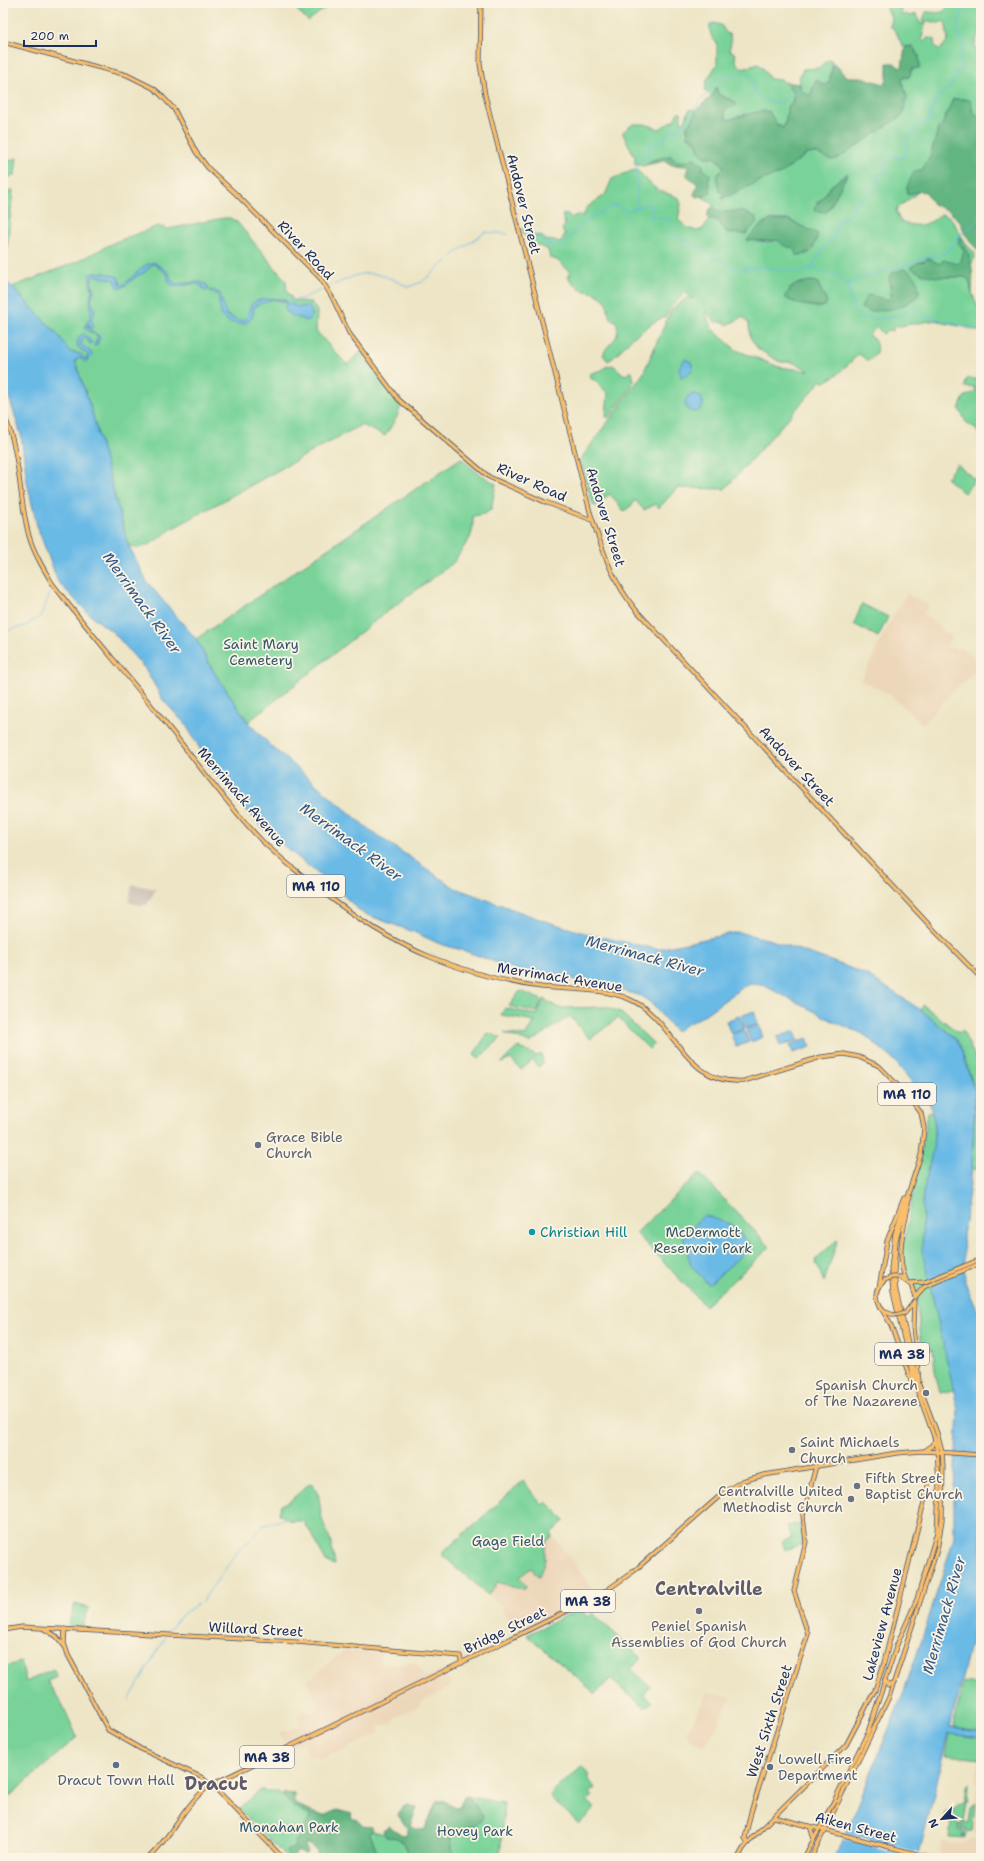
<svg xmlns="http://www.w3.org/2000/svg" width="984" height="1861" font-family="'Shantell Sans',sans-serif">
  <rect width="100%" height="100%" fill="#fcf5e5"/>
  <filter id="ink" filterUnits="userSpaceOnUse"><feTurbulence type="fractalNoise" baseFrequency=".025" numOctaves="2"/><feDisplacementMap in="SourceGraphic" scale="8" xChannelSelector="R" yChannelSelector="G"/><feConvolveMatrix kernelMatrix="1 2 1 2 8 2 1 2 1" color-interpolation-filters="sRGB"/></filter>
  <filter id="wash" filterUnits="userSpaceOnUse"><feTurbulence type="fractalNoise" baseFrequency=".012" numOctaves="4" result="noise"/><feDisplacementMap in="SourceGraphic" scale="16" xChannelSelector="R" yChannelSelector="G"/><feGaussianBlur stdDeviation="0.9" result="paint"/><feColorMatrix in="noise" values="0 0 0 0 0 0 0 0 0 0 0 0 0 0 0 0 0 1.4 0 .05"/><feComposite in="paint" operator="in"/></filter>
  <g filter="url(#wash)">
    <rect width="100%" height="100%" fill="#ede5c5"/>
    <g fill="#edd7ba">
      <polygon points="907,594 929,605 923,614 951,637 945,647 958,649 960,647 970,654 981,666 953,691 923,724 890,695 861,680 894,614"/>
      <polygon points="553,1536 597,1594 522,1630 507,1617 501,1607 488,1595 497,1582 524,1588 525,1586 519,1577 531,1567 540,1577 545,1560 545,1542"/>
      <polygon points="345,1650 381,1652 381,1664 391,1665 416,1662 426,1677 443,1669 452,1686 421,1702 421,1705 396,1717 393,1722 379,1726 380,1733 338,1753 332,1753 326,1758 321,1758 308,1755 302,1743 288,1749 279,1733 301,1726 297,1716 304,1711 311,1714 320,1705 306,1682"/>
      <polygon points="708,1692 731,1698 705,1746 685,1736"/>
      <polygon points="981,1750 981,1835 973,1834 977,1786 976,1779"/>
      <polygon points="975,1838 981,1838 981,1858 919,1858 920,1853 940,1856 942,1841 964,1843"/>
    </g>
    <polygon fill="#ccc2b8" points="132,884 156,889 148,903 146,905 139,905 129,902"/>
    <g fill="#79d399" stroke="#4a817c" fill-rule="evenodd">
      <polygon points="302,3 332,3 308,21 296,9"/>
      <path d="M884,3H904L901,8V16L905,14L910,16L917,14L920,24H922L926,12C940,12 943,16 950,3H981C978,10 981,24 981,34C975,38 974,43 976,50L981,52V118L973,112L972,106L966,99H953L942,125L938,129L930,158L928,159L934,180L896,209L899,220C916,229 927,226 942,214L951,218L967,245L974,252L975,257L972,263L948,277H965L969,280L972,293L981,314V332L965,327L943,323L937,320L893,327V331L889,330L883,334L877,327L868,336L873,338C879,348 878,355 868,361L859,354L838,374L825,382L820,380L816,387L725,489L677,488L659,508L656,504L644,510L635,500L631,506L624,511L610,494L596,506L593,505L580,460L643,374L671,310L686,298H693L685,293L669,309L666,316L654,322L632,338L613,358L608,361L603,355C609,339 622,342 616,321C606,318 609,310 607,303L603,298L595,293L581,290L572,283L568,276L571,275L568,270L557,260L550,258L548,250C537,244 525,243 522,229L525,226L531,230L532,233L537,236L540,235L546,240L561,242L565,234L562,230L565,225L562,215L568,214L571,218L574,216L584,215L586,208L605,195L612,179C617,177 634,169 637,170C640,173 654,188 658,190C665,193 672,195 679,198L681,204L678,220L688,228L697,231L703,229L710,217C727,223 719,235 743,233L740,211L725,213L716,210L710,201L702,197L707,195L710,190L708,182L710,177L703,169V165L694,158L682,163C667,160 658,155 644,166L635,164V157L623,134V132L633,124H645L659,129L674,120L678,112H681V123L685,121L689,110L694,109L696,110V113L694,114L692,122L686,127L689,137L697,142L698,150L705,157H714L724,167L719,173L721,192L724,193V196L723,198L764,179L780,174L807,154L817,153L823,157L903,111L907,97L902,81L903,78L909,77L912,69L920,68L919,56L913,46L903,47L896,32L890,26L892,19ZM929,21L938,23L945,21C946,24 947,34 948,40L940,50L934,45L935,39L928,38L923,41L922,38L926,22ZM847,174L830,208L816,203L821,200L831,186ZM771,220H789L818,234L812,251L805,255L778,240L768,242L747,240L765,222ZM814,281L817,282L827,302L821,308L798,304L791,300L789,289L799,283ZM705,310L715,322H724L727,325L743,317L749,324L750,337L758,349L780,362H792L803,367L809,371L779,367L736,350L711,328Z"/>
      <path d="M714,23L721,25L726,33L730,35L731,43L729,50L736,54L735,57L736,62L743,69L758,64L762,67L770,79L782,80L793,91C795,98 792,103 787,107C788,111 785,125 783,128L777,125L772,116L764,111L743,115L728,120L724,113L726,109L730,108L727,98L719,95L716,88L714,94L711,96L705,91L707,80L717,64V43C712,39 709,32 710,25Z"/>
      <polygon points="829,60 832,61 832,67 829,83 823,85 817,80 810,96 801,91 799,78 803,69 820,68 825,62"/>
      <polygon points="17,158 15,175 3,180 3,163"/>
      <polygon points="13,190 4,279 3,195"/>
      <path d="M224,218H230L237,222L286,281L287,292L294,301L311,302L317,311L316,331L347,365L360,352L401,405L397,417L385,436L361,425C299,458 238,493 177,526C163,533 143,556 128,545L91,409L75,361L59,336L12,287L76,262L115,242L158,226L168,229Z"/>
      <polygon points="613,365 623,374 627,375 629,372 632,372 634,381 630,389 608,418 606,416 608,394 596,381 592,379 589,374 602,370 605,367"/>
      <polygon points="969,378 981,380 981,437 975,428 966,422 959,409 964,397 975,392 975,387 965,387 966,380"/>
      <polygon points="461,458 477,472 496,484 491,510 484,514 473,516 473,528 470,538 453,563 381,616 248,722 212,669 196,639"/>
      <polygon points="957,464 975,480 964,493 946,478"/>
      <polygon points="862,604 888,617 878,637 854,624"/>
      <polygon points="520,991 542,1000 537,1012 509,1006"/>
      <polygon points="544,999 558,1008 607,1007 620,1012 654,1044 649,1049 618,1018 590,1039 570,1016 530,1043 504,1033 525,1036 535,1021 501,1015 505,1008 537,1015"/>
      <polygon points="923,1005 959,1033 962,1030 981,1069 981,1169 972,1169 975,1093 971,1078 960,1046 956,1039 921,1010"/>
      <polygon points="488,1033 501,1038 479,1058 474,1054"/>
      <polygon points="518,1047 537,1056 542,1054 543,1064 538,1067 533,1060 521,1070 511,1059 501,1063"/>
      <path d="M935,1110L934,1143L957,1389L940,1393L935,1372L933,1349L925,1351L924,1347H922L914,1283C905,1276 902,1269 901,1258L928,1112Z"/>
      <polygon points="699,1173 770,1247 705,1306 636,1233"/>
      <polygon points="838,1239 824,1282 815,1260"/>
      <polygon points="523,1481 542,1505 546,1502 565,1520 551,1533 553,1536 545,1542 545,1560 539,1577 531,1568 519,1577 526,1586 525,1588 517,1588 497,1582 495,1587 488,1595 441,1554"/>
      <path d="M311,1483L318,1492L322,1519L331,1543L335,1565L326,1562L313,1536L303,1521H291L279,1514L281,1505C293,1501 300,1490 311,1483Z"/>
      <path d="M796,1524H799C801,1531 803,1537 802,1544L785,1550L782,1542L792,1538L787,1527Z"/>
      <polygon points="75,1604 89,1608 82,1628 71,1627 68,1625"/>
      <polygon points="579,1609 588,1617 592,1613 641,1657 631,1669 650,1686 644,1695 652,1702 645,1708 610,1679 596,1694 527,1635"/>
      <polygon points="21,1662 26,1682 53,1669 57,1677 47,1681 64,1708 77,1737 4,1801 3,1667"/>
      <polygon points="963,1682 981,1685 981,1732 953,1728"/>
      <polygon points="950,1734 981,1738 981,1759 946,1755"/>
      <polygon points="583,1766 589,1776 587,1777 595,1788 589,1793 592,1796 587,1801 595,1808 579,1824 550,1797 553,1791"/>
      <polygon points="969,1783 968,1801 966,1801 963,1822 964,1823 961,1823 952,1810 965,1801 967,1786"/>
      <polygon points="260,1790 278,1792 289,1802 325,1820 292,1858 287,1858 239,1809"/>
      <polygon points="464,1796 504,1803 500,1858 407,1858 423,1833 437,1800 459,1808"/>
      <polygon points="975,1803 972,1831 965,1832 965,1829 960,1828 960,1825 968,1823 970,1807"/>
      <polygon points="946,1811 950,1811 956,1824 959,1825 958,1830 963,1830 963,1834 966,1834 966,1836 961,1836 966,1838 949,1837 951,1826 944,1815"/>
      <polygon points="372,1831 385,1834 387,1837 398,1837 407,1849 408,1855 403,1858 380,1858 370,1834"/>
    </g>
    <g fill="#62b581" stroke="#3e7270">
      <path d="M911,46L919,56L920,68L912,69L909,77L903,78L902,81L907,97L903,115L837,159L831,160L817,153L807,154L780,174L764,179L722,199L724,193L719,192L717,176L724,167L723,164L714,157H705L698,150L697,142L692,137H686L688,133L687,125L692,122L696,110L714,94L716,87L719,95L736,102V106L726,109L724,112L726,119L729,120L752,113L769,111L777,125L783,128C785,126 788,113 787,107L792,104L794,93L785,82L799,84L801,91L810,96L816,79L823,85L829,83L833,64L838,67L844,75L849,77H861L884,84L887,79V63H894L900,68L902,67L905,48Z"/>
      <polygon points="953,99 970,100 973,112 981,118 981,275 979,252 965,234 960,222 949,211 933,204 926,192 919,191 907,195 907,187 914,171 923,169 924,164 930,158 938,129 942,125"/>
      <path d="M668,156H671C678,165 685,161 694,158L703,165V169L710,174L708,182L710,185V193L707,195L696,197L694,194L698,186C695,180 689,179 686,174L688,168L686,166L672,165L665,161L646,165L650,161Z"/>
      <polygon points="848,173 827,212 815,211 814,207 821,200 831,186"/>
      <path d="M712,207C722,216 729,210 741,211C746,212 751,215 756,217V223L746,234L729,233L725,231L718,220L708,218V211Z"/>
      <path d="M771,220H789L818,234C815,246 810,256 796,255L795,249L783,245L778,240C768,242 755,239 748,241L747,240C754,232 761,223 771,220Z"/>
      <path d="M960,237C972,258 974,269 972,293L969,280L965,277C944,277 928,280 910,267L919,262L925,261L927,258L940,264L943,260L958,264L961,261L964,250L958,243Z"/>
      <path d="M904,269C916,273 919,283 919,295L906,304L896,308L870,312L861,308L867,296L870,295L887,300L891,297L889,276L892,273Z"/>
      <path d="M809,281L817,282L827,302L825,306C816,309 791,303 784,297L795,285Z"/>
      <path d="M282,1793L294,1794V1802L309,1811L323,1816L337,1810L352,1814L351,1818L358,1820L362,1826L372,1827L373,1830L370,1834L380,1858H314L318,1852L307,1843L305,1846L308,1852L306,1855L297,1851L293,1858H289L287,1851L295,1847L294,1842L298,1838L303,1837L304,1829L310,1817C303,1808 285,1805 282,1793Z"/>
      <path d="M469,1796L472,1804L476,1805L483,1817L478,1824L464,1828L451,1839V1848L456,1858H403L408,1855C406,1841 400,1837 386,1837L383,1830L389,1826L402,1835L407,1834V1828L398,1815L401,1808L408,1805L417,1808L410,1826L415,1829L425,1830L436,1804L443,1800L457,1808H460L464,1798Z"/>
    </g>
    <g fill="#6bbae6" stroke="#4374a2">
      <path d="M154,262L169,273L171,280L176,284L199,282L207,285L209,290L204,291L202,286C188,278 170,298 167,274L154,264L151,265L145,272L137,276L122,288L118,287L115,280L93,275L91,283L94,290L91,300L95,311L91,321L94,324L92,328L89,327V323L87,327L100,337L97,345L94,346L98,336L87,330L85,327L91,315L90,297L92,290L89,275C96,270 110,274 118,277L121,285H123L146,265Z"/>
      <path d="M3,278L59,336L70,352L81,354L83,358L87,359L88,355L78,347C77,342 78,335 84,334L91,341V344H90L86,338H83L81,345L90,351L92,355L90,359L85,362L79,357L75,361L91,409L128,545L147,582L196,639L212,669L248,722L271,746L371,831L455,888L542,920L591,935L658,949L738,932L771,940L845,966L867,975L921,1010L956,1039L960,1046L975,1093L972,1169L963,1236L965,1282L981,1319V1599L950,1728L981,1732V1738L949,1734L918,1858H833L841,1845L852,1820L904,1691L922,1639L954,1538V1489L958,1410L922,1250L923,1194L933,1147L935,1125L930,1104L892,1058L863,1034L835,1022L761,984L749,983L701,1017L685,1025L676,1032L650,1002L641,996L607,986L580,982L560,974H530L503,965L465,951L440,944L414,932L362,913L339,891L262,828L212,769L186,725L163,700L146,670L114,633L90,615L58,582L37,526L27,482L21,435L9,397L3,386Z"/>
      <path d="M211,290L220,293L226,315L240,321L247,318C248,314 249,309 251,305C256,297 277,298 285,300L288,304H292L297,307L308,306L312,312V316L307,321L293,316L285,310L286,302L272,299C269,302 259,303 254,307C253,311 254,315 251,319C244,328 226,323 221,315C221,307 218,302 219,295L210,292Z"/>
      <polygon points="685,359 691,362 693,369 686,376 681,377 679,368"/>
      <circle cx="694" cy="403" r="9"/>
      <polygon points="754,1011 758,1024 745,1028 741,1016"/>
      <polygon points="739,1016 744,1029 731,1034 726,1021"/>
      <polygon points="759,1025 763,1037 751,1042 746,1029"/>
      <polygon points="744,1030 749,1042 736,1047 731,1034"/>
      <polygon points="795,1031 798,1040 780,1046 777,1037"/>
      <polygon points="807,1038 811,1047 793,1053 790,1045"/>
      <polygon points="704,1215 732,1225 751,1246 709,1285 691,1265 683,1237"/>
    </g>
    <polygon fill="#ede5c5" points="844,1833 921,1853 920,1858 917,1858 842,1838"/>
    <g fill="none" stroke-linecap="round" stroke-linejoin="round">
      <g stroke="#6bbae6" stroke-width="1">
        <path d="M637,164L640,159L648,155L649,145L655,141H664L669,132L675,130L686,123L700,100L710,92L709,86C712,80 718,78 725,77C734,75 739,70 748,75C754,78 752,87 755,92C759,100 774,104 783,101C788,99 796,92 800,88"/>
        <path d="M637,168C635,175 638,181 637,188C637,194 635,200 638,207"/>
        <path d="M522,234H529L551,246L562,247C577,226 592,216 615,205L627,211L647,204L652,207L651,217L668,218L673,235L698,246L736,270L759,267L801,272L811,269L826,244L833,239L835,231L839,226L838,220L853,213L854,203C863,197 880,190 877,176L885,172L884,165L889,158L896,155L897,159L904,157L908,147L907,141L921,122H928L937,96C946,93 956,82 955,72L962,70C959,60 960,53 965,44L957,31L962,12L979,3"/>
        <path d="M812,269C821,272 837,274 844,281C855,291 843,316 873,319C887,321 899,312 912,312L981,331"/>
        <path d="M331,285C340,283 346,279 354,276C374,269 391,278 408,287L422,282L457,252L485,232L508,234"/>
        <polyline points="847,285 857,280 906,265 925,257 943,254 952,247 957,238 981,218"/>
        <polyline points="287,301 301,299 321,290"/>
        <polyline points="3,639 9,630 25,626 40,617 53,587"/>
        <polyline points="3,650 7,658 3,662"/>
        <polyline points="202,1601 241,1547 251,1540 262,1526 287,1518"/>
        <polyline points="168,1631 183,1614 197,1604"/>
        <polyline points="129,1700 165,1638"/>
      </g>
    </g>
  </g>
  <g filter="url(#ink)">
    <g fill="none" stroke-linecap="round" stroke-linejoin="round">
      <g stroke="#3a4a6d" stroke-width="5">
        <g id="major">
          <path d="M481,3L480,64L485,95L590,512C603,550 610,578 636,610L933,929L981,978"/>
          <polyline points="3,42 127,75 153,88 160,94 174,109 196,152 208,168 236,194 321,279 332,297 349,333 398,399 489,477 545,502 592,520"/>
          <path d="M3,413C21,451 18,496 29,536C34,553 43,568 52,583C86,628 124,671 159,715C192,756 225,802 261,840C276,855 292,867 309,881C347,912 387,940 433,958C468,972 504,982 541,987C570,990 602,988 629,999C676,1019 683,1086 744,1081L821,1057L844,1054L859,1057L879,1066L910,1098L921,1113L924,1128L921,1155L895,1233L891,1269L893,1292L914,1381L937,1445L939,1490L937,1532L917,1599L896,1647L868,1732L834,1801L804,1858"/>
          <polyline points="900,1277 911,1285 915,1297"/>
          <path d="M885,1280C871,1292 877,1311 894,1315"/>
          <path d="M906,1280C896,1257 903,1230 908,1207"/>
          <polyline points="910,1283 925,1282 981,1259"/>
          <polyline points="879,1288 887,1241 904,1198"/>
          <polyline points="915,1297 924,1287 981,1263"/>
          <polyline points="914,1301 913,1327 919,1381"/>
          <polyline points="881,1308 891,1325 913,1386"/>
          <polyline points="905,1313 913,1303"/>
          <polyline points="926,1450 933,1445 935,1439"/>
          <polyline points="44,1629 56,1636 65,1647"/>
          <polyline points="65,1629 64,1643 68,1655 108,1730 141,1749 201,1777 218,1791 283,1858"/>
          <polyline points="3,1630 22,1627 296,1642 460,1656 462,1663"/>
          <polyline points="885,1681 888,1686 894,1683"/>
          <polyline points="774,1817 932,1858"/>
          <polyline points="810,1826 814,1839"/>
          <polyline points="748,1843 745,1838 751,1812 808,1634 794,1591 806,1542 803,1516 816,1466"/>
          <path d="M148,1858C172,1837 185,1802 211,1785L600,1595L634,1571L723,1493L742,1481L764,1475L897,1453L923,1451L981,1455"/>
          <polyline points="738,1858 743,1849 753,1837 846,1745 875,1690 884,1663 929,1482 933,1480 940,1480"/>
          <polyline points="811,1858 889,1697 937,1550 942,1520 943,1466 942,1452 937,1433 916,1377 896,1291 894,1273 896,1240 909,1197"/>
        </g>
      </g>
      <use href="#major" stroke="#f9bf6d" stroke-width="3.5"/>
      <g stroke="#3a4a6d" stroke-width="5" stroke-linecap="butt">
        <g id="major-bridge">
          <polyline points="885,1280 892,1277 900,1277"/>
          <polyline points="894,1315 905,1313"/>
        </g>
      </g>
      <use href="#major-bridge" stroke="#f9bf6d" stroke-width="3.5"/>
    </g>
  </g>
  <g fill="#6b7280" stroke="#fcf5e5" stroke-width="1.5">
    <circle cx="258" cy="1145" r="4"/>
    <circle cx="926" cy="1393" r="4"/>
    <circle cx="792" cy="1450" r="4"/>
    <circle cx="857" cy="1486" r="4"/>
    <circle cx="851" cy="1499" r="4"/>
    <circle cx="699" cy="1611" r="4"/>
  </g>
  <circle fill="#0f9aa8" stroke="#fcf5e5" stroke-width="1.5" cx="532" cy="1232" r="4"/>
  <g fill="#5c6f8a" stroke="#fcf5e5" stroke-width="1.5">
    <circle cx="116" cy="1765" r="4"/>
    <circle cx="770" cy="1767" r="4"/>
  </g>
  <g text-anchor="middle" stroke-width="3.5" stroke-linejoin="round" paint-order="stroke">
    <g fill="#fcf5e5" stroke="#5e6a86" stroke-width="1">
      <rect x="287" y="875" width="58" height="22" rx="3"/>
      <rect x="878" y="1083" width="58" height="22" rx="3"/>
      <rect x="875" y="1343" width="54" height="22" rx="3"/>
      <rect x="561" y="1590" width="54" height="22" rx="3"/>
      <rect x="240" y="1746" width="54" height="22" rx="3"/>
    </g>
    <g font-size="13" font-weight="bold" fill="#1b2f5e">
      <text x="316" y="891">MA 110</text>
      <text x="907" y="1099">MA 110</text>
      <text x="902" y="1359">MA 38</text>
      <text x="588" y="1606">MA 38</text>
      <text x="267" y="1762">MA 38</text>
    </g>
    <g font-size="14" fill="#1b2f5e" stroke="#fcf5e5">
      <text transform="translate(524 204) rotate(76)" y="5">Andover Street</text>
      <text transform="translate(306 250) rotate(47)" y="5">River Road</text>
      <text transform="translate(532 482) rotate(24)" y="5">River Road</text>
      <text transform="translate(606 517) rotate(73)" y="5">Andover Street</text>
      <text transform="translate(797 766) rotate(47)" y="5">Andover Street</text>
      <text transform="translate(242 797) rotate(49)" y="5">Merrimack Avenue</text>
      <text transform="translate(560 977) rotate(9)" y="5">Merrimack Avenue</text>
      <text transform="translate(882 1624) rotate(-75)" y="5">Lakeview Avenue</text>
      <text transform="translate(256 1629) rotate(3)" y="5">Willard Street</text>
      <text transform="translate(505 1630) rotate(-26)" y="5">Bridge Street</text>
      <text transform="translate(769 1721) rotate(-72)" y="5">West Sixth Street</text>
      <text transform="translate(856 1827) rotate(15)" y="5">Aiken Street</text>
    </g>
    <g font-size="14" fill="#32586d" stroke="#fcf5e5">
      <text x="261" y="649">Saint Mary<tspan x="261" dy="16">Cemetery</tspan></text>
      <text x="703" y="1237">McDermott<tspan x="703" dy="16">Reservoir Park</tspan></text>
      <text x="508" y="1546">Gage Field</text>
      <text x="289" y="1832">Monahan Park</text>
      <text x="475" y="1836">Hovey Park</text>
    </g>
    <g font-size="14" fill="#5b616d" stroke="#fcf5e5" text-anchor="start">
      <text x="266" y="1142">Grace Bible<tspan x="266" dy="16">Church</tspan></text>
      <text x="918" y="1390" text-anchor="end">Spanish Church<tspan x="918" dy="16">of The Nazarene</tspan></text>
      <text x="800" y="1447">Saint Michaels<tspan x="800" dy="16">Church</tspan></text>
      <text x="865" y="1483">Fifth Street<tspan x="865" dy="16">Baptist Church</tspan></text>
      <text x="843" y="1496" text-anchor="end">Centralville United<tspan x="843" dy="16">Methodist Church</tspan></text>
      <text x="699" y="1631" text-anchor="middle">Peniel Spanish<tspan x="699" dy="16">Assemblies of God Church</tspan></text>
    </g>
    <g font-size="14" fill="#0d838f" stroke="#fcf5e5" text-anchor="start">
      <text x="540" y="1237">Christian Hill</text>
    </g>
    <g font-size="14" fill="#4e5e75" stroke="#fcf5e5" text-anchor="start">
      <text x="778" y="1764">Lowell Fire<tspan x="778" dy="16">Department</tspan></text>
      <text x="116" y="1785" text-anchor="middle">Dracut Town Hall</text>
    </g>
    <g font-size="15" font-style="italic" fill="#335987" stroke="#fcf5e5">
      <text transform="translate(142 603) rotate(54)" y="5">Merrimack River</text>
      <text transform="translate(351 842) rotate(36)" y="5">Merrimack River</text>
      <text transform="translate(645 956) rotate(15)" y="5">Merrimack River</text>
      <text transform="translate(944 1615) rotate(-74)" y="5">Merrimack River</text>
    </g>
    <g font-size="18" font-weight="bold" fill="#5e5c6a" stroke="#fcf5e5">
      <text x="709" y="1595">Centralville</text>
      <text x="216" y="1790">Dracut</text>
    </g>
  </g>
  <rect width="984" height="1861" fill="none" stroke="#fcf5e5" stroke-width="16"/>
  <g transform="translate(942 1819) rotate(243)" stroke="#fcf5e5" stroke-width="3" paint-order="stroke">
  <path d="M0-3L7 15L0 10L-7 15Z" fill="#1b2f5e"/>
  <text y="-6" font-size="11" font-weight="bold" text-anchor="middle" fill="#1b2f5e">N</text>
  </g>
  <path d="M24 40v6h72v-6" fill="none" stroke="#1b2f5e" stroke-width="2"/>
  <text x="30" y="40" font-size="12" fill="#1b2f5e" stroke="#fcf5e5" stroke-width="3" paint-order="stroke">200 m</text>
</svg>
